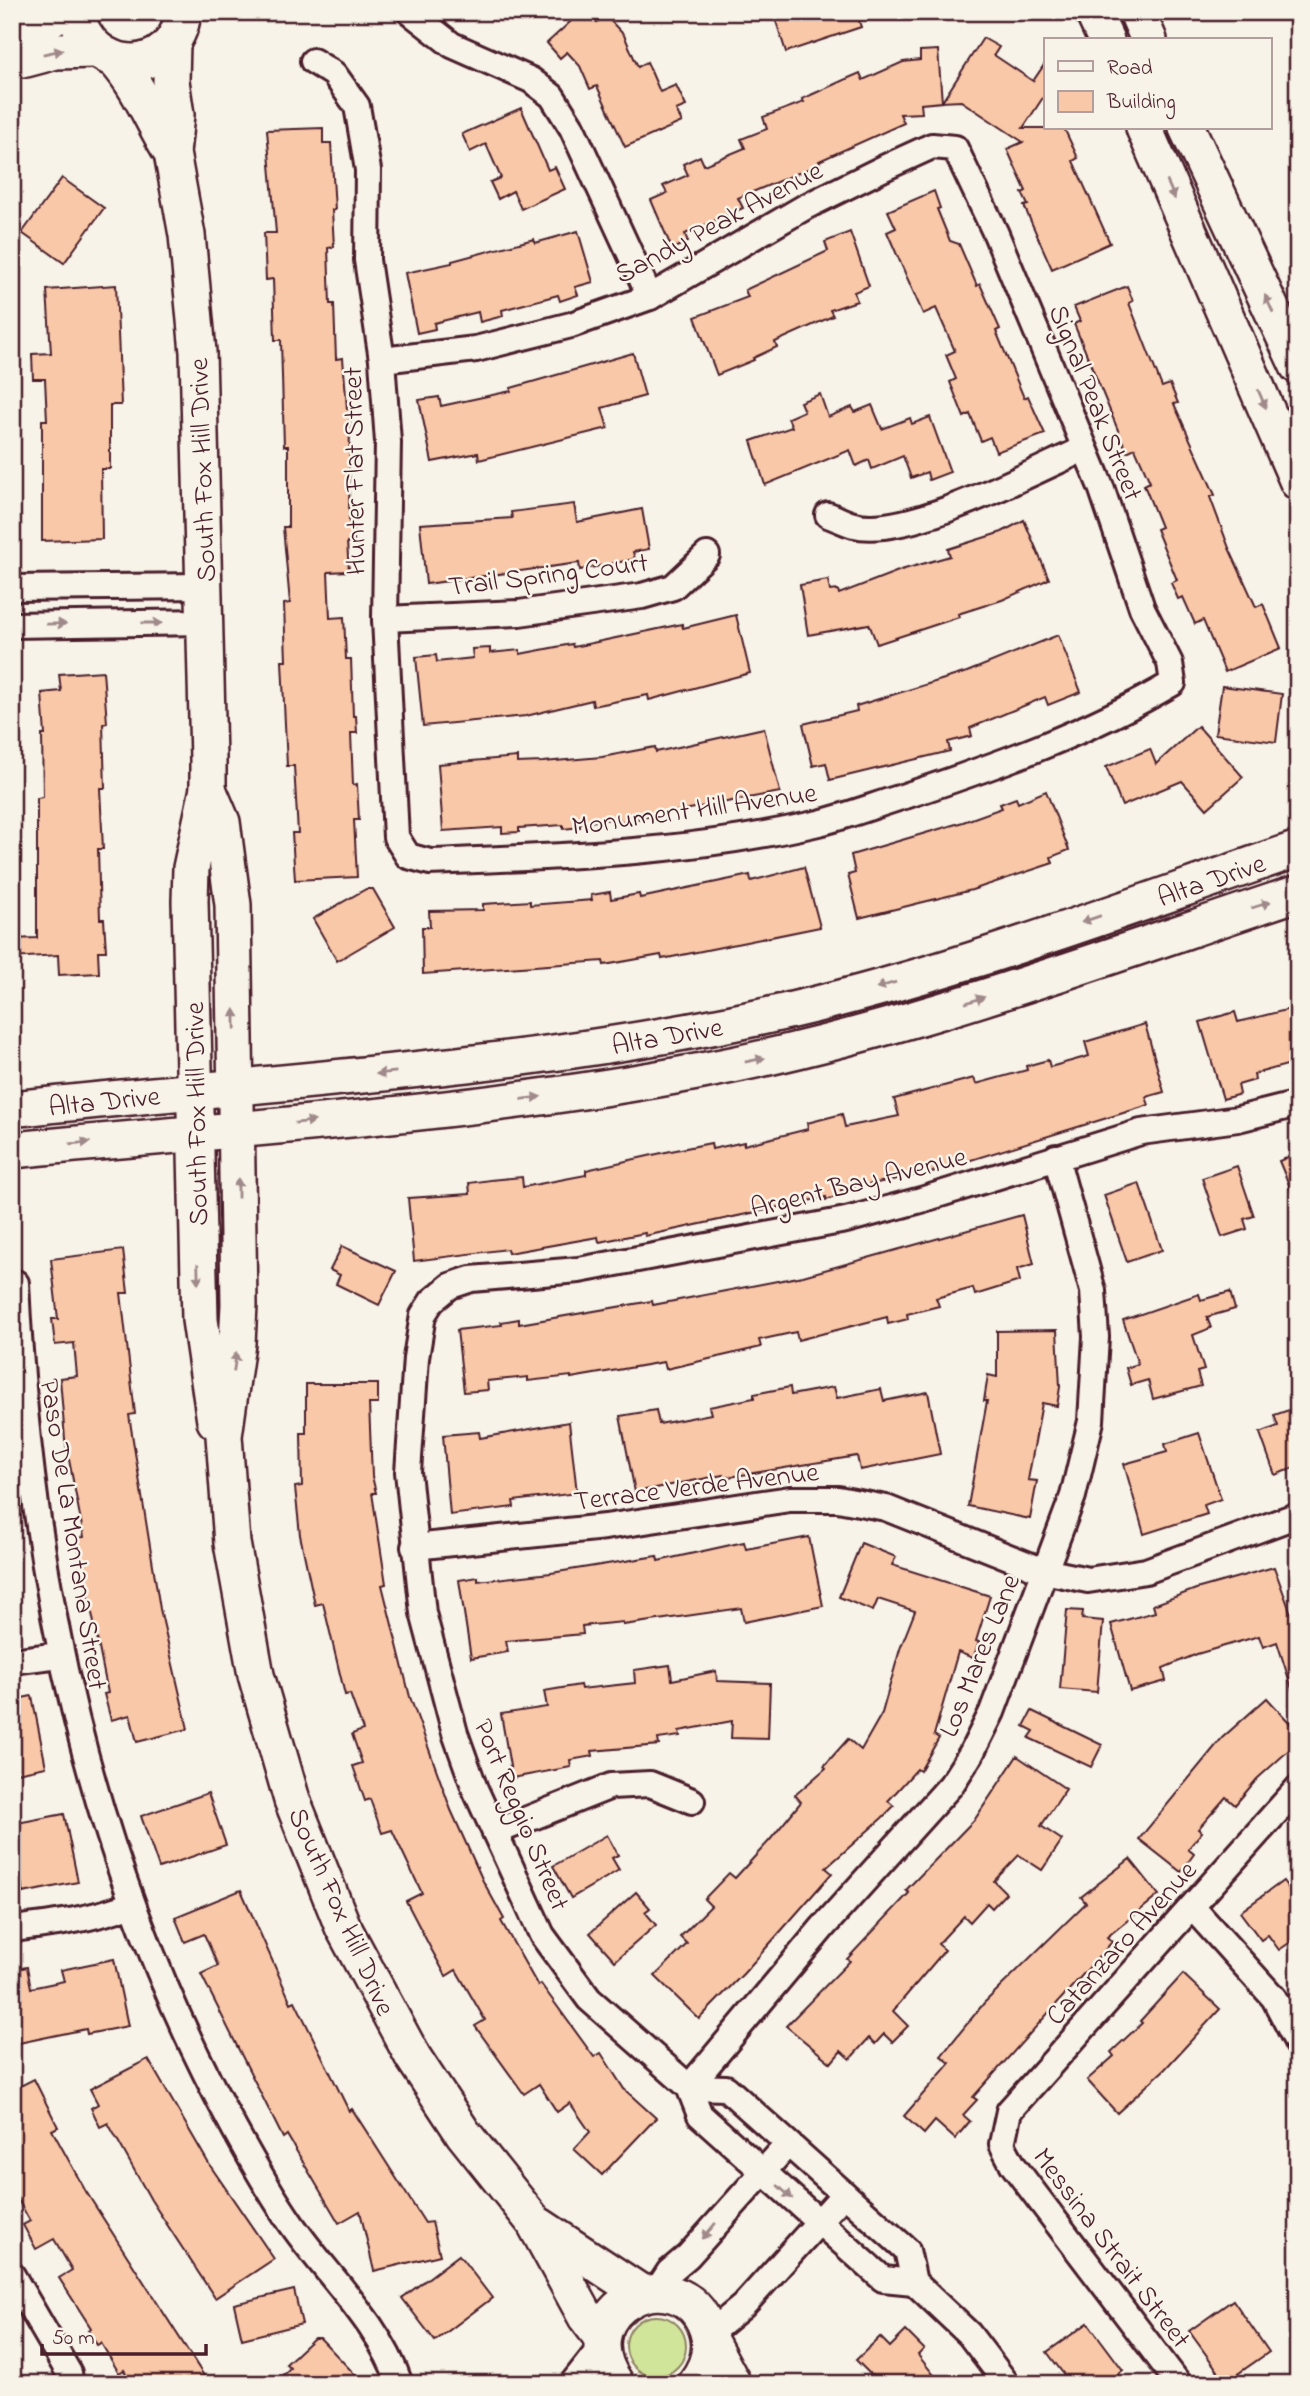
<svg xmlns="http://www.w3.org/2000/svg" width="1310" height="2396" font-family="'Indie Flower',sans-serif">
  <rect width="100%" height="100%" fill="#f7f3e8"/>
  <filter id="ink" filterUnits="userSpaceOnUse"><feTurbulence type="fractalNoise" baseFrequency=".0143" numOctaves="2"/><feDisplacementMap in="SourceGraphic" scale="14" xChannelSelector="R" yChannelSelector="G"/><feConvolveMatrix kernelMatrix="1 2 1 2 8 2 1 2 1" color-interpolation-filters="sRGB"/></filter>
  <g filter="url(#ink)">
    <circle fill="#d1e59a" stroke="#8e8262" stroke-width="2" cx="656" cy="2346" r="30"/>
    <g fill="#f9c8a8" stroke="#4a1f2b" stroke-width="2">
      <polygon points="581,12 589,12 597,22 605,15 624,35 638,67 647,62 660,92 676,85 686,106 676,110 682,122 625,147 597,86 590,89 580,66 567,52 560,58 547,43"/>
      <polygon points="773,12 856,12 861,27 786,52"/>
      <polygon points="983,38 999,47 994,55 1033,81 1046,62 1046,93 1023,128 1064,128 1078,158 1073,161 1110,243 1052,269 1024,206 1028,205 1022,193 1026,191 1007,149 1023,142 961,101 942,102"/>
      <polygon points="938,50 942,102 921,104 922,113 900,114 904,123 819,161 820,164 738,198 743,208 685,234 688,242 672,249 651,200 667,193 663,186 688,175 683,164 700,156 704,165 745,148 741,139 767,129 763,117 804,102 802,99 844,80 860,73 863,80 903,62 920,60 920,51"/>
      <polygon points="521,108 548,170 555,167 565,189 521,209 513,191 498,199 490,182 501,178 486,144 470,152 462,134"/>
      <polygon points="323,128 323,143 331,143 335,210 332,210 334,247 328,248 330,304 334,304 336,359 343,358 347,409 350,409 349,524 353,523 354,542 347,542 349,571 328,572 330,618 344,617 346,659 351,659 353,716 356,716 357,733 351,733 353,785 357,784 359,820 354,820 357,877 295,880 292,833 298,833 294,766 287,766 282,661 286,661 284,604 290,603 283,527 288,527 288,446 284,446 281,340 275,340 273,279 266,280 264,233 276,233 267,130"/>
      <polygon points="62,178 104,208 64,263 22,233"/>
      <polygon points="934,191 940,208 937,209 950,241 959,244 977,286 980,284 1000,329 996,331 1024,398 1028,396 1045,434 996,452 990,437 981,441 970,414 964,417 950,382 956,379 946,355 955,351 936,308 923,314 887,232 896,228 888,211"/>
      <polygon points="578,231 593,282 575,287 578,295 560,301 558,295 502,310 503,316 480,322 478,312 434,323 435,329 417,333 405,273 452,263 452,261 534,239 535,243"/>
      <polygon points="850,232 869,286 854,292 857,301 830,310 833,316 775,342 777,347 753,358 754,360 717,375 695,317 748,297 745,290 828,251 825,242"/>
      <polygon points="116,285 121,405 110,405 110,469 101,469 102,539 42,541 42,420 47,420 45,379 33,379 32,354 51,353 47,290"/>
      <polygon points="1127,286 1133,301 1129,303 1162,387 1170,384 1178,403 1174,404 1215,495 1210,497 1229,548 1256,607 1263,604 1281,648 1225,672 1203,620 1195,624 1183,597 1178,599 1171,583 1177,580 1156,529 1161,527 1144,485 1150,482 1135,448 1127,452 1074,324 1080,321 1074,307"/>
      <polygon points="633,353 645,396 602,408 608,428 479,460 478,453 432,462 419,400 439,397 441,406 511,391 511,388"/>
      <polygon points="820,394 828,417 852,407 855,412 872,405 882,429 910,418 912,424 930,417 950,472 929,480 927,472 911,478 903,456 872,469 869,460 856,466 850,450 765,485 751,441 792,427 788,418 804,411 800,402"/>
      <polygon points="574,504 577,522 642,509 649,549 633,552 635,559 580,570 579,563 426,584 420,524 512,518 511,512"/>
      <polygon points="1024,520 1049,579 1002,600 958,614 959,617 877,644 869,624 808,635 800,585 828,580 830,591 838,590 839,594 901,570 950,556 948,549 1002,532"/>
      <polygon points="736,615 750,673 649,700 648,695 593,706 592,700 526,716 423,726 416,657 436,655 437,662 473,658 472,649 490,648 490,653 520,650 520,654 572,644 573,647 682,624 683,628"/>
      <polygon points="1058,635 1081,692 1048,705 1045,697 970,728 972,736 948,742 950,751 830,780 826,763 813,766 803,724 857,711 856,706 967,672"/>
      <polygon points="103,671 107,723 103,724 105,788 100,788 103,849 98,849 100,919 104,919 106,951 98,951 99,973 59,975 58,955 12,958 12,939 37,938 37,798 43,797 42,735 45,735 42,693 61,691 59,674"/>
      <polygon points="1222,686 1282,694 1276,742 1215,734"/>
      <polygon points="1198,726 1243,777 1207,809 1182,781 1122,806 1106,767 1150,749 1156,764"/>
      <polygon points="764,728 780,792 620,822 619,818 580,823 580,827 563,829 563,825 519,828 519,832 502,833 502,827 443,831 438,764 517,757 517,763 543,762 602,757 655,747 656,752"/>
      <polygon points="1046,791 1069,850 1051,857 1053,863 972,890 859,918 848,875 855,873 851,855 963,822 1002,808 1000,804 1016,798 1018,803"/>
      <polygon points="804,867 820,927 662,959 661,955 604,965 603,961 423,974 422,927 430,927 429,911 483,910 483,904 530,901 530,905 592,900 591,895 610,892 611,899 639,894 640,898 750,875 751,881"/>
      <polygon points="366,889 373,889 395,927 337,961 313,919"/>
      <polygon points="1298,1007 1298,1062 1254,1074 1255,1080 1238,1085 1240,1094 1223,1099 1200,1022 1235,1012 1238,1022"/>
      <polygon points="1145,1024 1164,1092 1146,1097 1149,1105 932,1172 841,1190 842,1195 826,1200 826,1197 645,1236 645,1233 599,1242 598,1237 508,1253 507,1249 414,1261 408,1198 470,1194 469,1183 490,1180 522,1177 523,1187 586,1175 586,1170 666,1152 711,1143 712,1149 744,1142 744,1145 808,1129 807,1123 842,1114 845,1127 899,1116 894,1099 974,1078 976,1084 1027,1070 1026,1066 1048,1060 1050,1067 1089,1056 1085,1042"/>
      <polygon points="1298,1153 1298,1206 1279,1161"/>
      <polygon points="1237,1166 1254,1216 1244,1219 1247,1229 1222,1237 1202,1178"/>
      <polygon points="1139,1183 1162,1250 1127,1262 1104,1195"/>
      <polygon points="1022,1215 1034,1264 1017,1269 1020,1281 975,1295 973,1288 936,1298 939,1306 907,1314 908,1319 888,1324 887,1317 798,1340 796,1332 759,1340 761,1347 666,1369 664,1362 571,1378 571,1376 528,1381 528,1377 487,1381 488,1390 464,1392 457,1330 502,1325 501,1322 519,1319 519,1324 652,1301 653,1305 803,1276"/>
      <polygon points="342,1246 396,1271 379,1305 336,1284 340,1275 330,1270"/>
      <polygon points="123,1250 128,1293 121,1293 135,1414 129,1415 160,1609 188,1729 137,1742 130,1715 111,1720 104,1694 108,1693 77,1538 84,1537 65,1439 60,1378 77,1376 74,1343 55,1345 52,1319 58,1319 51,1259"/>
      <polygon points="1230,1292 1235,1309 1207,1317 1211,1328 1193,1335 1204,1370 1197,1372 1201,1386 1153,1399 1148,1380 1131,1385 1126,1368 1138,1364 1123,1320 1199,1294 1201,1300"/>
      <polygon points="1057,1330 1060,1387 1057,1406 1042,1403 1028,1480 1037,1481 1030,1519 968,1506 987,1401 984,1401 988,1375 997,1377 997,1331"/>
      <polygon points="306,1384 378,1384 378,1404 369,1404 372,1476 376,1493 372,1493 386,1584 382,1585 410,1697 451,1810 483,1881 504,1919 501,1921 538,1986 541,1984 594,2057 601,2053 624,2089 656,2118 602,2175 574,2149 590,2132 570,2103 557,2112 539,2084 524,2094 475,2026 485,2020 456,1970 446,1976 430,1947 406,1901 422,1893 392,1830 382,1833 370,1799 365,1801 353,1766 362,1763 352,1734 363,1730 350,1694 345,1695 323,1603 315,1605 300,1535 295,1487 302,1486 301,1433 306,1433"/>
      <polygon points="790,1387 791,1395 834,1387 837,1398 881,1389 884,1401 928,1392 940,1454 860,1470 857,1456 723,1478 723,1475 635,1492 620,1416 656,1410 659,1424 711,1414 709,1407 754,1398 754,1394"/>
      <polygon points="1298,1407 1298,1466 1275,1475 1260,1433 1278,1426 1274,1415"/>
      <polygon points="569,1422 577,1493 513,1501 514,1507 450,1515 443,1435 479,1432 480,1438"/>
      <polygon points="1199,1433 1221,1499 1204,1505 1207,1514 1144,1534 1124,1464 1167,1452 1165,1444"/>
      <polygon points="809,1537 823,1606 744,1622 741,1608 623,1625 623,1622 582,1626 583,1634 506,1641 508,1652 471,1658 459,1580 478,1577 478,1581 551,1573 657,1556 658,1561 744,1542 746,1549"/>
      <polygon points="861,1543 896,1557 892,1565 990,1596 976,1641 979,1642 973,1658 958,1652 934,1735 939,1738 920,1771 917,1769 888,1801 894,1806 882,1818 826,1868 832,1873 744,1973 699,2019 655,1976 687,1944 680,1937 711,1906 704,1899 729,1873 735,1878 770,1840 801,1802 795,1795 826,1768 824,1766 848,1739 861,1750 882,1713 900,1649 915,1611 878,1599 873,1611 839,1597"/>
      <polygon points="1274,1567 1298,1633 1298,1695 1294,1695 1277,1642 1263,1647 1259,1636 1197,1654 1163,1668 1166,1681 1130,1691 1111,1624 1155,1612 1153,1605 1196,1589"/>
      <polygon points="1067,1610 1083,1611 1082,1619 1103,1621 1097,1692 1060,1689"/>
      <polygon points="670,1665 672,1680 716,1671 717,1681 770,1683 768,1739 731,1738 732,1721 679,1731 680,1736 658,1739 659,1745 592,1751 593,1756 570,1760 571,1767 512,1778 501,1714 547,1707 544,1691 580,1685 581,1689 635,1683 634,1670"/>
      <polygon points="32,1696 46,1767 12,1774 12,1700"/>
      <polygon points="1267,1698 1298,1732 1298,1742 1257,1779 1235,1805 1226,1797 1198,1829 1202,1832 1188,1849 1194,1854 1181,1872 1139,1839 1222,1738"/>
      <polygon points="1032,1711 1102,1745 1091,1767 1029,1738 1034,1731 1024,1726"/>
      <polygon points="1017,1756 1066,1789 1041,1826 1062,1840 1042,1870 1019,1855 994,1881 1006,1893 992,1908 987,1903 970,1922 964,1916 938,1944 945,1950 893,2011 908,2026 892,2042 884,2034 875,2044 869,2038 850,2059 841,2051 831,2063 786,2026 850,1961 847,1959 909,1893 906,1890 975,1819"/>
      <polygon points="208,1793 226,1845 159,1868 141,1816"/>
      <polygon points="64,1814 78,1882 23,1893 12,1824"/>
      <polygon points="607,1835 618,1855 612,1858 619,1870 571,1898 553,1866"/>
      <polygon points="1130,1859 1159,1895 1107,1937 1112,1942 973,2097 977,2100 963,2115 970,2121 955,2139 935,2121 924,2134 904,2116 950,2063 941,2056 984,2003 1086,1903 1081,1897"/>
      <polygon points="1283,1881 1298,1901 1298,1937 1279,1950 1268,1935 1261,1940 1240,1912"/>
      <polygon points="241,1890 291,2003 295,2001 349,2111 352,2109 425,2223 432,2222 440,2255 374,2271 360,2211 339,2223 287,2135 283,2138 201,1974 218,1966 204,1934 185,1942 175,1917"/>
      <polygon points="636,1892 650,1908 645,1912 656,1925 615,1961 590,1933"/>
      <polygon points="114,1959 128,2026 87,2034 86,2029 14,2044 12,1970 27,1967 31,1988 64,1981 61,1970"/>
      <polygon points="1183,1974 1220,2009 1165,2069 1117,2113 1087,2080 1114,2056 1111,2052 1142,2023 1140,2021"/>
      <polygon points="148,2059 209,2164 274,2259 215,2298 151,2200 108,2123 100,2127 91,2108 98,2104 90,2089"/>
      <polygon points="34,2079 58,2127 52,2130 85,2190 204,2376 190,2384 131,2384 124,2370 119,2373 101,2343 97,2345 88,2330 91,2328 59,2278 72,2270 54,2239 36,2249 23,2225 30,2221 12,2189 12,2090"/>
      <polygon points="459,2255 492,2298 435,2341 402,2298"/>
      <polygon points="294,2290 302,2324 242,2339 234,2304"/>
      <polygon points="1233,2300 1269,2352 1226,2382 1189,2331"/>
      <polygon points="1088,2323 1123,2370 1114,2377 1121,2384 1071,2384 1047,2352"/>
      <polygon points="906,2331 924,2349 918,2355 941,2384 880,2384 856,2360 880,2337 890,2347"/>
      <polygon points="314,2338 320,2338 364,2384 274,2384 290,2368 286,2364"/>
    </g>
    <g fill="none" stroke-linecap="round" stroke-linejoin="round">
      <g stroke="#4a1f2b" stroke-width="30">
        <g id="street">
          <polyline points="410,12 452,45 531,80 552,96 572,128 650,297"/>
          <path d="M313,61L334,74L357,106L368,170L367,260L382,360L388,442L385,619L396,837L408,856L430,862C558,857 689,853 814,824C845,817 875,805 905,796C996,766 1090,732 1173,683L1170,663L1142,608L1101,487L996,234L955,148L932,146L886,167L805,207L650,297L571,325L476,349L382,360"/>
          <path d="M828,515C837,518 845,523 854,525C907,539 1032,472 1084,449"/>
          <polyline points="12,588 204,586"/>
          <polyline points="385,619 519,613 642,596 673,587 707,555"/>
          <polyline points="12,625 205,622"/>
          <path d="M16,1283C30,1582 90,1864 235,2130C252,2161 270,2193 290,2222C326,2275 379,2322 400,2384"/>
          <polyline points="414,1547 605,1527 790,1499 838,1499 886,1508 1044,1571 1088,1580 1146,1571 1298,1515"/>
          <polyline points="12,1661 60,1655"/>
          <polyline points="495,1832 611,1786 650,1784 692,1801"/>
          <polyline points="1192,1907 1274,1998 1298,2044"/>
          <path d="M12,1929C55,1924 93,1919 132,1904"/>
          <polyline points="689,2087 823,1927 951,1785 971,1754 992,1712 1073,1496 1091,1421 1096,1337 1093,1291 1056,1157"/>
          <polyline points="689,2087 726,2088 907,2250 914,2282 969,2334 1007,2384"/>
          <polyline points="12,2275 69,2373 71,2384"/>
          <polyline points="914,2282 883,2279 700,2115 689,2087 589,1999 542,1935 475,1789 455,1733 423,1613 408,1472 416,1358 423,1315 432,1301 450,1286 471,1279 579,1270 846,1220 921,1200 1141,1132 1238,1119 1298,1104"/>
          <polyline points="656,2292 669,2272 688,2256 788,2144"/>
          <polyline points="709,2334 743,2306 844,2194"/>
          <polyline points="572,2384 601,2347"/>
          <polyline points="1179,2384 1013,2165 1002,2144 1009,2111 1298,1788"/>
        </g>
      </g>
      <g stroke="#4a1f2b" stroke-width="40">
        <g id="secondary">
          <path d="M76,12C89,78 176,79 183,12"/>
          <polyline points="1093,12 1106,40"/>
          <polyline points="1137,12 1149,40"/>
          <polyline points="12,42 61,12"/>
          <polyline points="172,43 171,81 176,115 172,153 187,235 198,352 208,760 208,789 191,868 190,901 200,1320 215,1421"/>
          <polyline points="12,58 26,59 56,51 94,50"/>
          <path d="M116,61C141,89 152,122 172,153"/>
          <polyline points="1144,128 1298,482"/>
          <polyline points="1187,128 1298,366"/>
          <polyline points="208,789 222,822 233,905 239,1305 237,1343 224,1436 232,1543 256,1675 292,1800 343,1927 413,2057 463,2133 534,2222 586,2317 602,2338"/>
          <path d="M12,1109C262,1082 514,1070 761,1017C944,978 1121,909 1298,849"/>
          <path d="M12,1150C242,1128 475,1114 702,1071C906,1032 1102,958 1298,893"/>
          <polyline points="540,2226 643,2294"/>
          <polyline points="711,2343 733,2384"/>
          <path d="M616,2384C562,2307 681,2253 707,2329C714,2349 708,2367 695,2384"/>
        </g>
      </g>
      <use href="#street" stroke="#f7f3e8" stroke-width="24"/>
      <use href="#secondary" stroke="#f7f3e8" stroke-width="35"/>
    </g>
    <defs><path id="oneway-solid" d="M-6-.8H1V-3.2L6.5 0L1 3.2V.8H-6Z" transform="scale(1.75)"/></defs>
    <g fill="#a0898a">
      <use href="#oneway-solid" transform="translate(53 52) rotate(-11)"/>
      <use href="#oneway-solid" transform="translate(1171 190) rotate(67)"/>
      <use href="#oneway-solid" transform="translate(1269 304) rotate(-115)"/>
      <use href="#oneway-solid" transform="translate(1262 399) rotate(67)"/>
      <use href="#oneway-solid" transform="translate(152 623)"/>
      <use href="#oneway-solid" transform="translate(56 624) rotate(-1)"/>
      <use href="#oneway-solid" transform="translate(1261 905) rotate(-18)"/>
      <use href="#oneway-solid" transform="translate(1091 919) rotate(161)"/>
      <use href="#oneway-solid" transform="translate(886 985) rotate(164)"/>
      <use href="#oneway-solid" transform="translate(975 1000) rotate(-18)"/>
      <use href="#oneway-solid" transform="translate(235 1019) rotate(-91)"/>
      <use href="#oneway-solid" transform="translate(755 1060) rotate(-12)"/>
      <use href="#oneway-solid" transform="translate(386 1073) rotate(174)"/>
      <use href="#oneway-solid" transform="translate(531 1098) rotate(-7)"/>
      <use href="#oneway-solid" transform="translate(305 1122) rotate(-6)"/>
      <use href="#oneway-solid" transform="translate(80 1143) rotate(-5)"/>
      <use href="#oneway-solid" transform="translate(238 1188) rotate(-90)"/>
      <use href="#oneway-solid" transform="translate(198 1274) rotate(88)"/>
      <use href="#oneway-solid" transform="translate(235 1362) rotate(-82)"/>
      <use href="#oneway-solid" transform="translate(785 2192) rotate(42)"/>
      <use href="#oneway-solid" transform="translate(709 2231) rotate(130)"/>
    </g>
  </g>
  <g text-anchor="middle" stroke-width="5" stroke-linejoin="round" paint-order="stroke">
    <g font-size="28" fill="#4a1f2b" stroke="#f7f3e8">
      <text transform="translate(718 221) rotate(-28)" y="10">Sandy Peak Avenue</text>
      <text transform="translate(1097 402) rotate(68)" y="10">Signal Peak Street</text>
      <text transform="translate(201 470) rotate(-92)" y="10">South Fox Hill Drive</text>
      <text transform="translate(353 471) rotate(-91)" y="10">Hunter Flat Street</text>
      <text transform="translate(548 573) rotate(-7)" y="10">Trail Spring Court</text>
      <text transform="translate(694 808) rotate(-8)" y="10">Monument Hill Avenue</text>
      <text transform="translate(1211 879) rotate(-19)" y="10">Alta Drive</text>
      <text transform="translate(667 1035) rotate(-10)" y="10">Alta Drive</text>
      <text transform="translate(104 1100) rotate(-6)" y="10">Alta Drive</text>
      <text transform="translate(195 1114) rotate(-91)" y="10">South Fox Hill Drive</text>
      <text transform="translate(858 1181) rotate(-14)" y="10">Argent Bay Avenue</text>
      <text transform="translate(696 1485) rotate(-7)" y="10">Terrace Verde Avenue</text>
      <text transform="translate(75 1534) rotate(81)" y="10">Paso De La Montana Street</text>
      <text transform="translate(978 1655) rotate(-68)" y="10">Los Mares Lane</text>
      <text transform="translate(523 1814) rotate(67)" y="10">Port Reggio Street</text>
      <text transform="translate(343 1911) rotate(66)" y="10">South Fox Hill Drive</text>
      <text transform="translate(1120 1942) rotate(-48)" y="10">Catanzaro Avenue</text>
      <text transform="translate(1113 2247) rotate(53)" y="10">Messina Strait Street</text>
    </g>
  </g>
  <rect width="1310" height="2396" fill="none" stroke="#f7f3e8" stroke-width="42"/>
  <rect x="21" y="21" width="1268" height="2354" fill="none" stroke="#4a1f2b" stroke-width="2.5" filter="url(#ink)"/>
  <rect x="1044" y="38" width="228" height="91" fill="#f7f3e8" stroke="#b29e9c" stroke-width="2"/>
  <rect x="1058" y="61" width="35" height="10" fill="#f7f3e8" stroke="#b29e9c" stroke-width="2"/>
  <text x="1107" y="74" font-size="21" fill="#4a1f2b">Road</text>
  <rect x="1058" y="91" width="35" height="21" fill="#f9c8a8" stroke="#b29e9c" stroke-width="2"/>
  <text x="1107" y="108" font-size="21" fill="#4a1f2b">Building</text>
  <path d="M42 2344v10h164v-10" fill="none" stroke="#4a1f2b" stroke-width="3.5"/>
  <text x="52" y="2344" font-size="21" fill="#4a1f2b" stroke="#f7f3e8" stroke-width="5" paint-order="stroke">50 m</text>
</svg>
